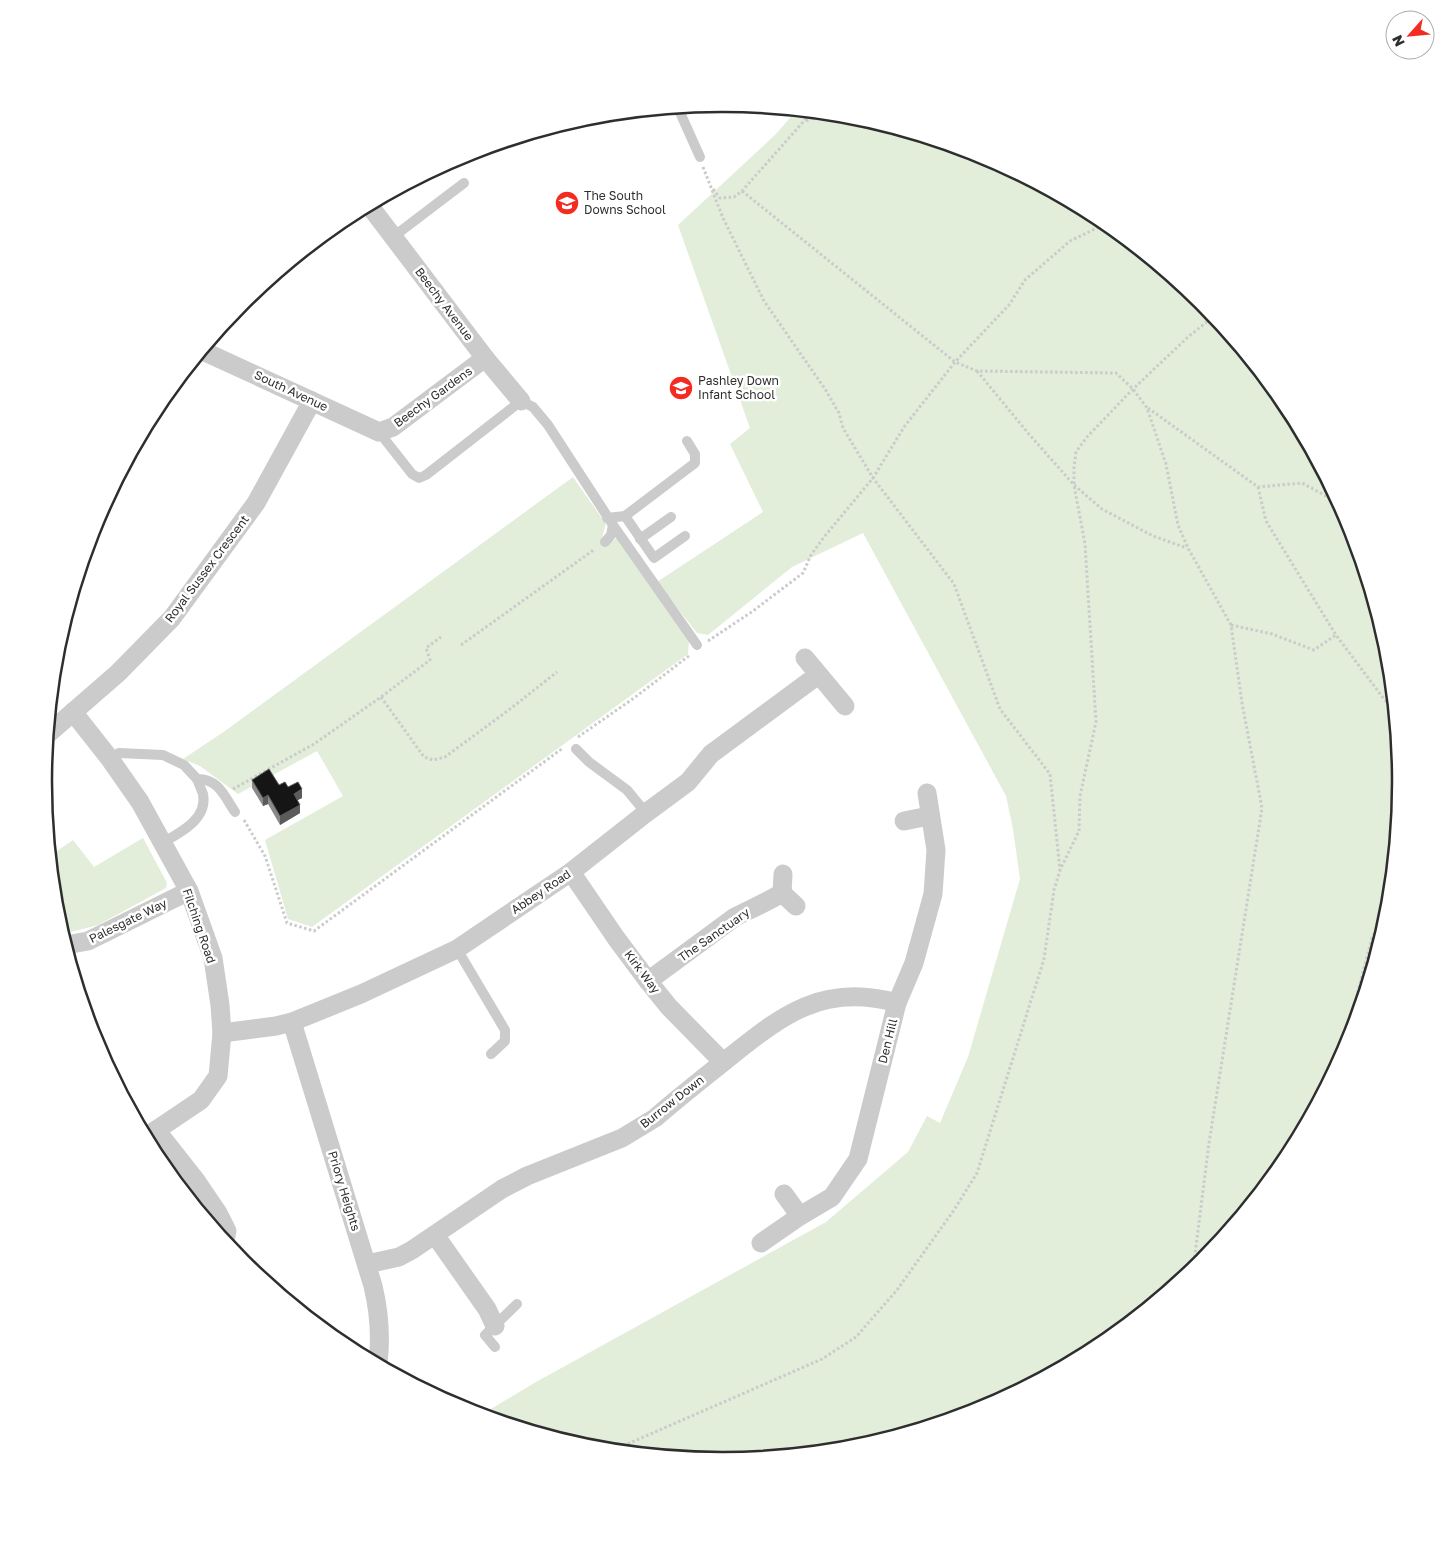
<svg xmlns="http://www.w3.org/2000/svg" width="1445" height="1564" font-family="'Golos Text',sans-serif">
  <rect width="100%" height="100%" fill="#fff"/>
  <g fill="#e2edda">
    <polygon points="796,111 855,116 983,155 1100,218 1203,302 1287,405 1350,523 1388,650 1401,782 1388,915 1349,1042 1287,1159 1202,1262 1099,1347 982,1409 855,1448 722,1461 590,1448 481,1415 536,1382 826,1222 908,1152 927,1116 940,1123 968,1057 1020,879 1013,829 1006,796 863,533 792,567 708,635 697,633 657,582 763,512 730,444 750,428 678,225 775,135"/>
    <polygon points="573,477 606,524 602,538 607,545 618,537 689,641 688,654 312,927 288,919 265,840 343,796 317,751 238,794 200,766 183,759 225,731"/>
    <polygon points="143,838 167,883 166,888 98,925 63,934 57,914 51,855 73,840 94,867"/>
  </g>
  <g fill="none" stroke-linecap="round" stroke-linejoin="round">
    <g stroke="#cbcbcb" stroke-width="3" stroke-dasharray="2.5 2.5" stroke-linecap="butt">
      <polyline points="806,121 824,113"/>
      <polyline points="703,167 723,218 764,301 825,389 839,413 843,428 873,478 954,584 1000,709 1050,774 1060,870"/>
      <polyline points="713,189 720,198 734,197 742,191 812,112"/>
      <polyline points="742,191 955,362 977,371 1116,373 1133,389 1147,408 1166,464 1178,525 1188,548 1231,625 1242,703 1262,808 1209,1143 1193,1270"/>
      <polyline points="977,371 1028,433 1074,485 1102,509 1153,536 1187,548"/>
      <polyline points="1148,408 1258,487 1302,483 1339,503"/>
      <polyline points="1258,487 1266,521 1336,635 1384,699 1394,710"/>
      <polyline points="1231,625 1272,634 1314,650 1336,635"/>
      <polyline points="708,641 753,611 803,573 811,555 824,537 873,478 904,427 955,362 1009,305 1025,280 1070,241 1107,223"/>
      <polyline points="461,645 595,549"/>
      <polyline points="381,697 424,757 433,760 445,757 510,709 557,672"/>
      <polyline points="578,737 634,698 690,655"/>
      <polyline points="233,789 314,744 381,697 430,660 426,648 441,637"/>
      <polyline points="244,820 265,856 287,923 314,931 563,748"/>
      <polyline points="1358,991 1363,997"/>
      <polyline points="1347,1047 1358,991 1372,938 1389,904"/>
      <polyline points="614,1450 822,1359 856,1337 897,1290 954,1210 977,1173 1044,959 1054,890 1060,870 1079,831 1080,796 1096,722 1085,544 1074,485 1074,467 1076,452 1086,438 1133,389 1188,337 1214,316"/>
    </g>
    <g stroke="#cbcbcb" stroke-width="10">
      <polyline points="678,108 700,157"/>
      <polyline points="393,237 464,183"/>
      <polyline points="379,432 412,474 419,478 426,475 521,401 533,407 548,425 613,525 697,645"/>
      <polyline points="625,516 695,463 695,454 687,441"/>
      <polyline points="607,518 625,516 654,558 685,536"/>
      <polyline points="640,539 671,517"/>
      <polyline points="605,542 611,535 613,525"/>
      <polyline points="576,749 589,762 627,790 646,813"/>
      <path d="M110,759L119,753L163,755L184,765L197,779C219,779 224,796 235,812"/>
      <path d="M162,843C180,833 208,819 203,794C201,789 199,784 197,779"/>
      <polyline points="457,949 505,1030 505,1041 491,1054"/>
      <polyline points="495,1347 485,1335 517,1304"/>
    </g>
    <g stroke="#cbcbcb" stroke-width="19">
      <polyline points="369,205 485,358 521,401"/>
      <polyline points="203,351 379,432 393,427 485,358"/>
      <polyline points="805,658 845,706"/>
      <polyline points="73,712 110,759 140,802 189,891 213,958 220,1005 222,1033 218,1076 201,1100 146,1137"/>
      <polyline points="49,733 118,673 172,618 256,503 312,401"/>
      <polyline points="904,821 929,816"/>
      <polyline points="571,872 616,938 648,981 669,1007 723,1062"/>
      <polyline points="782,893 783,874"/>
      <polyline points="66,945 88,941 189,891"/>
      <path d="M648,981L735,917C751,909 767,902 782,893L796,906"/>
      <path d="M292,1022L373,1286C379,1311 381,1338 378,1364"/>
      <polyline points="222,1033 276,1026 292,1022 361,994 457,949 571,872 646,813 688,782 711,754 818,675"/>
      <polyline points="156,1130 197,1182 218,1213 227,1231 225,1241"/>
      <polyline points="784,1194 800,1216 832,1197 858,1159 897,1003 914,963 933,894 936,850 927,793"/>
      <polyline points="435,1235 487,1309 495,1326"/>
      <polyline points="761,1243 800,1216"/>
      <path d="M367,1264L399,1257L412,1250L502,1189L527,1176L622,1138L655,1118C678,1098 702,1079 726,1060C781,1016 822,982 897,1003"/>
    </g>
  </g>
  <polygon fill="#8a8a8a" points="252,780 288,787 302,798 297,800 300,813 280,825 268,804 263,806 252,788"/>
  <g fill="#5b5b5b">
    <polygon points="302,789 302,798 294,802 294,794"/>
    <polygon points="268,795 268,804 263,806 263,798"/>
    <polygon points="300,805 300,813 280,825 280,816"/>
  </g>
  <polygon fill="#151515" stroke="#5b5b5b" points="269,769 279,785 285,782 288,787 298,782 302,789 294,794 300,805 280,816 268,795 263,798 252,780"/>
  <defs>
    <g id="school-disc" transform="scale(1.25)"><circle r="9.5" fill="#f32b21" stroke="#fff"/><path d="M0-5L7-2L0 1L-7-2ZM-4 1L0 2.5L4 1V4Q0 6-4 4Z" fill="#fff"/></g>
  </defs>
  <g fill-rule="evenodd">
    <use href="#school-disc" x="567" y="203"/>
    <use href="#school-disc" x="681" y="388"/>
  </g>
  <g text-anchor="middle" stroke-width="5" stroke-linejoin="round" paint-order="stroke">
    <g font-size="12" fill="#2e2e2e" stroke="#fff" text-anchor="start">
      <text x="584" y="200">The South<tspan x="584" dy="14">Downs School</tspan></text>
      <text x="698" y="385">Pashley Down<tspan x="698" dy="14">Infant School</tspan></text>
    </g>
    <g font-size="12" fill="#2e2e2e" stroke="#fff">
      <text transform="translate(444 304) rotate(53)" y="4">Beechy Avenue</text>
      <text transform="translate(291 391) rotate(25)" y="4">South Avenue</text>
      <text transform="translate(433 397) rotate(-36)" y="4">Beechy Gardens</text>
      <text transform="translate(207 569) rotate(-53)" y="4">Royal Sussex Crescent</text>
      <text transform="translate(541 892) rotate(-34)" y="4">Abbey Road</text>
      <text transform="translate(128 921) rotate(-26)" y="4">Palesgate Way</text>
      <text transform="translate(199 926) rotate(71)" y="4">Filching Road</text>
      <text transform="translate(714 935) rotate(-35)" y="4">The Sanctuary</text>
      <text transform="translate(642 972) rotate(53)" y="4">Kirk Way</text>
      <text transform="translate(888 1041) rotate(-76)" y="4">Den Hill</text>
      <text transform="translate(672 1102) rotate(-38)" y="4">Burrow Down</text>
      <text transform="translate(344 1191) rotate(73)" y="4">Priory Heights</text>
    </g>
  </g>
  <path d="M0 0H1445V1564H0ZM52 782a670 670 0 1 1 1340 0a670 670 0 1 1-1340 0Z" fill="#fff" fill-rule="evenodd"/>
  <path fill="none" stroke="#2e2e2e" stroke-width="2.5" d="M52 782a670 670 0 1 1 1340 0a670 670 0 1 1-1340 0Z"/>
  <g transform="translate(1410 35) rotate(243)"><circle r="24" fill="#ffffff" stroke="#ababab"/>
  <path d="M0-4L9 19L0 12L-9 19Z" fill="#f32b21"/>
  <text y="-8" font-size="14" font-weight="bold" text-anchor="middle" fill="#2e2e2e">N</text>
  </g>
</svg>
